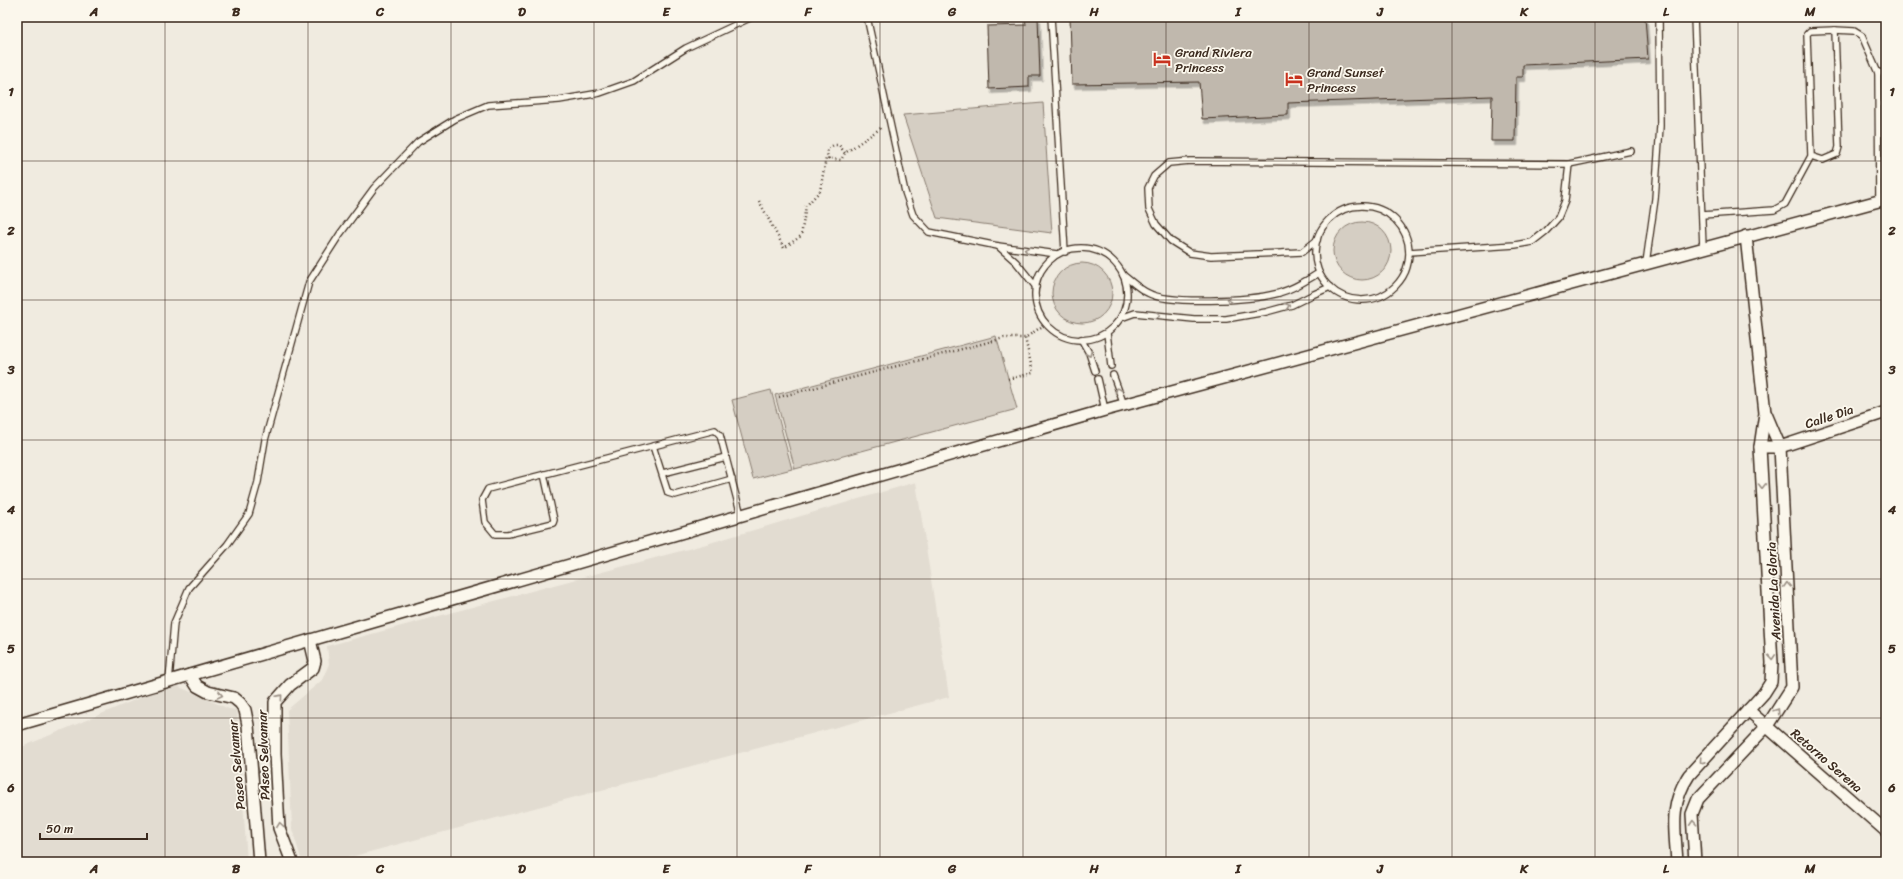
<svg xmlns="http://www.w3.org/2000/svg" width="1903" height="879" font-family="Sriracha,sans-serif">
  <defs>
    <filter id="shadow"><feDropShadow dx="2.5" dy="4.5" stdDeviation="0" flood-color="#0004"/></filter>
  </defs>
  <rect width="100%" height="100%" fill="#f0ebe0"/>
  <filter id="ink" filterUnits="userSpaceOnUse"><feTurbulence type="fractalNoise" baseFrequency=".025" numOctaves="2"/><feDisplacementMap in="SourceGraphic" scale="8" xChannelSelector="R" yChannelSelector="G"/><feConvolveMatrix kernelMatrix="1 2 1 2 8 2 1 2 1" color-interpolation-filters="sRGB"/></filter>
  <g filter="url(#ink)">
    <g fill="#e2dcd1">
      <polygon points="916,482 949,697 332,862 302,862 292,829 287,710 322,680 329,664 327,646 703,545"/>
      <polygon points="173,684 229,709 237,710 247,862 17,862 17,749"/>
    </g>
    <g fill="#d5cec3" stroke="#887c70">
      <polygon points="1043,103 1052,233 937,218 903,115"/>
      <circle cx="1362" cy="251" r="29"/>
      <circle cx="1082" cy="293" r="30"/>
      <polygon points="996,336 1017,409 795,469 775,395"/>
      <polygon points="771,390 792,469 753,479 732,400"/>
    </g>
    <g fill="#c0b8ad" stroke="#3b2a1e" filter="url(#shadow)">
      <polygon points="1025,17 1038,17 1040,76 1029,76 1029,87 989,89 987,26 1026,25"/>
      <polygon points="1070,17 1645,17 1648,59 1523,65 1523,77 1516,77 1515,141 1491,141 1492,96 1288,103 1288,115 1287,115 1202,119 1199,82 1072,84"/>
    </g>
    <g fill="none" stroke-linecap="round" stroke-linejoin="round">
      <g stroke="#3b2a1e" stroke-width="8">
        <g id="lane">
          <polyline points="867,17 905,192 913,215 929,232 998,246 1057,254"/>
          <polyline points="1051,17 1065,252"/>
          <polyline points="1694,17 1703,248"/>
          <polyline points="1835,30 1854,31 1862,36 1878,73 1879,201"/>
          <polyline points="1878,73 1886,72"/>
          <circle cx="1362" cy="253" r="47"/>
          <polyline points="1702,215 1774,210 1785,204 1811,156 1807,34 1810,31 1835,30 1839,147 1837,154 1823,160 1811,156"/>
          <polyline points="1317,240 1302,252 1211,256 1190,253 1171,241 1156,224 1149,209 1148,188 1154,176 1169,163 1190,161 1569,164 1631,151"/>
          <polyline points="998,246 1016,262 1036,287"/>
          <circle cx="1081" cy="294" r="46"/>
          <polyline points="1409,252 1515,245 1532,242 1546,231 1558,218 1565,201 1569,164"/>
          <polyline points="1646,263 1655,199 1660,126 1659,17"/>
          <path d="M1123,275C1131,281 1139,289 1148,293C1169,305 1251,300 1275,294C1292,290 1305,281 1319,273"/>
          <polyline points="1121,318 1135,313 1194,319 1226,319 1266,312 1292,305 1312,295 1330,287"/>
          <polyline points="1107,333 1111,366"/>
          <polyline points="1081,339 1089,353 1095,371"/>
          <polyline points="1113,375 1124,405"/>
          <polyline points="1098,379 1105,410"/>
          <polyline points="653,446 668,493 675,495 732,479"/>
          <polyline points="663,473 726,457"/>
          <path d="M544,474L554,520L553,523L508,534H495L485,522L482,500L488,489C564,469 640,450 715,430L720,435L741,515"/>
          <polyline points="169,681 174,623 189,588 227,545 249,514 258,482 265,440 309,282 340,234 374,188 418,142 455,119 488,105 559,100 600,93 634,81 686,48 752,17"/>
        </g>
      </g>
      <g stroke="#3b2a1e" stroke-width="14">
        <g id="street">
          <polyline points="1760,447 1780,447 1886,412"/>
          <polyline points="190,675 197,686 208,692 234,698 240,703 245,710 248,725 259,862"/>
          <polyline points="1748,710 1886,831"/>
          <polyline points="17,725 1105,410 1886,199"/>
          <polyline points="292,862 279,828 275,754 275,702 290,685 313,668 315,661 310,640"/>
          <path d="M1677,862C1675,829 1669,805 1689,775L1764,693L1771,682L1772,663L1760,447L1765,413L1746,236"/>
          <polyline points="1695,862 1692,814 1698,799 1767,726 1792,687 1780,447 1766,414"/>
        </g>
      </g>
      <g stroke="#3b2a1e" stroke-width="2.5" stroke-dasharray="1 3" stroke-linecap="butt">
        <polyline points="829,159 827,154 828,148 834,145 839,145 845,153"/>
        <polyline points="759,201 784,248 801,236 806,206 820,191 826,158 841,160 845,153 881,128"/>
        <polyline points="1008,379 1033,373 1025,338 1047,323"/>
        <polyline points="779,397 1004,338 1025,338"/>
      </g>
      <use href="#lane" stroke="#fbf7ec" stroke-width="5.5"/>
      <use href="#street" stroke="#fbf7ec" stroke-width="11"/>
    </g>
    <defs><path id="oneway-chevron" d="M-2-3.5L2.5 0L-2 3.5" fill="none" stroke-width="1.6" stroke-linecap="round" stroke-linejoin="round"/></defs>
    <g stroke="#9b9085">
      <use href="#oneway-chevron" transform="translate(1027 250) rotate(-172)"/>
      <use href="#oneway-chevron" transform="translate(1230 299) rotate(179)"/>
      <use href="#oneway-chevron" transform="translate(1287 306) rotate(-17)"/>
      <use href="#oneway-chevron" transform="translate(1158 315) rotate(5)"/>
      <use href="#oneway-chevron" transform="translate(1089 354) rotate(67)"/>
      <use href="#oneway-chevron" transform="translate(1118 390) rotate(-110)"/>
      <use href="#oneway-chevron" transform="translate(1762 486) rotate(89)"/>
      <use href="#oneway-chevron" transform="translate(1787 585) rotate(-93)"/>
      <use href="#oneway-chevron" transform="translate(1772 657) rotate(87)"/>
      <use href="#oneway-chevron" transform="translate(220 695) rotate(13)"/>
      <use href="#oneway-chevron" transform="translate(280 697) rotate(-49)"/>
      <use href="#oneway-chevron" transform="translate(1777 711) rotate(-56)"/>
      <use href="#oneway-chevron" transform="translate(1702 761) rotate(132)"/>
      <use href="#oneway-chevron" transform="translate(1693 823) rotate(-93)"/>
      <use href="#oneway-chevron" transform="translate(280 825) rotate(-98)"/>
    </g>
  </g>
  <path fill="none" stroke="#3b2a1e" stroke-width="1" stroke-opacity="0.55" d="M165,17V862M308,17V862M451,17V862M594,17V862M737,17V862M880,17V862M1023,17V862M1166,17V862M1309,17V862M1452,17V862M1595,17V862M1738,17V862M17,161H1886M17,300H1886M17,440H1886M17,579H1886M17,718H1886"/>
  <defs>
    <g id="hotel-bare" transform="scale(1.38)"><path d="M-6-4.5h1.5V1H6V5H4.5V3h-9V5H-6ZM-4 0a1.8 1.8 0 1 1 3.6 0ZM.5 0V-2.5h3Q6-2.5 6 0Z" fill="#c8321e" stroke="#fbf7ec" stroke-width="2.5" paint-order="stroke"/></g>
  </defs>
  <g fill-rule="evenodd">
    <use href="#hotel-bare" x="1162" y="59"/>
    <use href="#hotel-bare" x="1294" y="79"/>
  </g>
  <g text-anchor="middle" stroke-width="3.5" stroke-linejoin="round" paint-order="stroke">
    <g font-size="13" fill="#3b2a1e" stroke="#fbf7ec" text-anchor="start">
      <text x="1175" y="57">Grand Riviera<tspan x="1175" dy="15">Princess</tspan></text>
      <text x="1307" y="77">Grand Sunset<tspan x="1307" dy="15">Princess</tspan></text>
    </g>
    <g font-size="13" fill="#3b2a1e" stroke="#fbf7ec">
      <text transform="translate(1829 416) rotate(-18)" y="5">Calle Dia</text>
      <text transform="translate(1773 591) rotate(-93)" y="5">Avenida La Gloria</text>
      <text transform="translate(263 755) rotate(-92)" y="5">PAseo Selvamar</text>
      <text transform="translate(1827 760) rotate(41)" y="5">Retorno Serena</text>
      <text transform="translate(236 765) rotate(-95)" y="5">Paseo Selvamar</text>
    </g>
  </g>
  <rect width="1903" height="879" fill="none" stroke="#fbf7ec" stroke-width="44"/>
  <path d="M40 833v6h107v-6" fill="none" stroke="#3b2a1e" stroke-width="2"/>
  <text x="46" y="833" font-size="12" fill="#3b2a1e" stroke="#fbf7ec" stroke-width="3" paint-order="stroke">50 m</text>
  <rect x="22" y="22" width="1859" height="835" fill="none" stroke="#3b2a1e" stroke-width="1.5"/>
  <g font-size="13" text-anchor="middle" font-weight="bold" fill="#3b2a1e">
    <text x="94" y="16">A</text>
    <text x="236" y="16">B</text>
    <text x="380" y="16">C</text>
    <text x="522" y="16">D</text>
    <text x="666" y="16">E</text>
    <text x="808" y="16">F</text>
    <text x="952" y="16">G</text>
    <text x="1094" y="16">H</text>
    <text x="1238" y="16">I</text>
    <text x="1380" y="16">J</text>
    <text x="1524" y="16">K</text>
    <text x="1666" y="16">L</text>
    <text x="1810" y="16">M</text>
    <text x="11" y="96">1</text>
    <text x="1892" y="96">1</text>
    <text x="11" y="235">2</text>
    <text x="1892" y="235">2</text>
    <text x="11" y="374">3</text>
    <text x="1892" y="374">3</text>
    <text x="11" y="514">4</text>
    <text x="1892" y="514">4</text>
    <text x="11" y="653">5</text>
    <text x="1892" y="653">5</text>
    <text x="11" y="792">6</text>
    <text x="1892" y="792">6</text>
    <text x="94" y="873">A</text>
    <text x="236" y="873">B</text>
    <text x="380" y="873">C</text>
    <text x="522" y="873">D</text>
    <text x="666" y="873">E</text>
    <text x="808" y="873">F</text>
    <text x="952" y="873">G</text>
    <text x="1094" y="873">H</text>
    <text x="1238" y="873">I</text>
    <text x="1380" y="873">J</text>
    <text x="1524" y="873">K</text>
    <text x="1666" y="873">L</text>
    <text x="1810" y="873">M</text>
  </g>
</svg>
